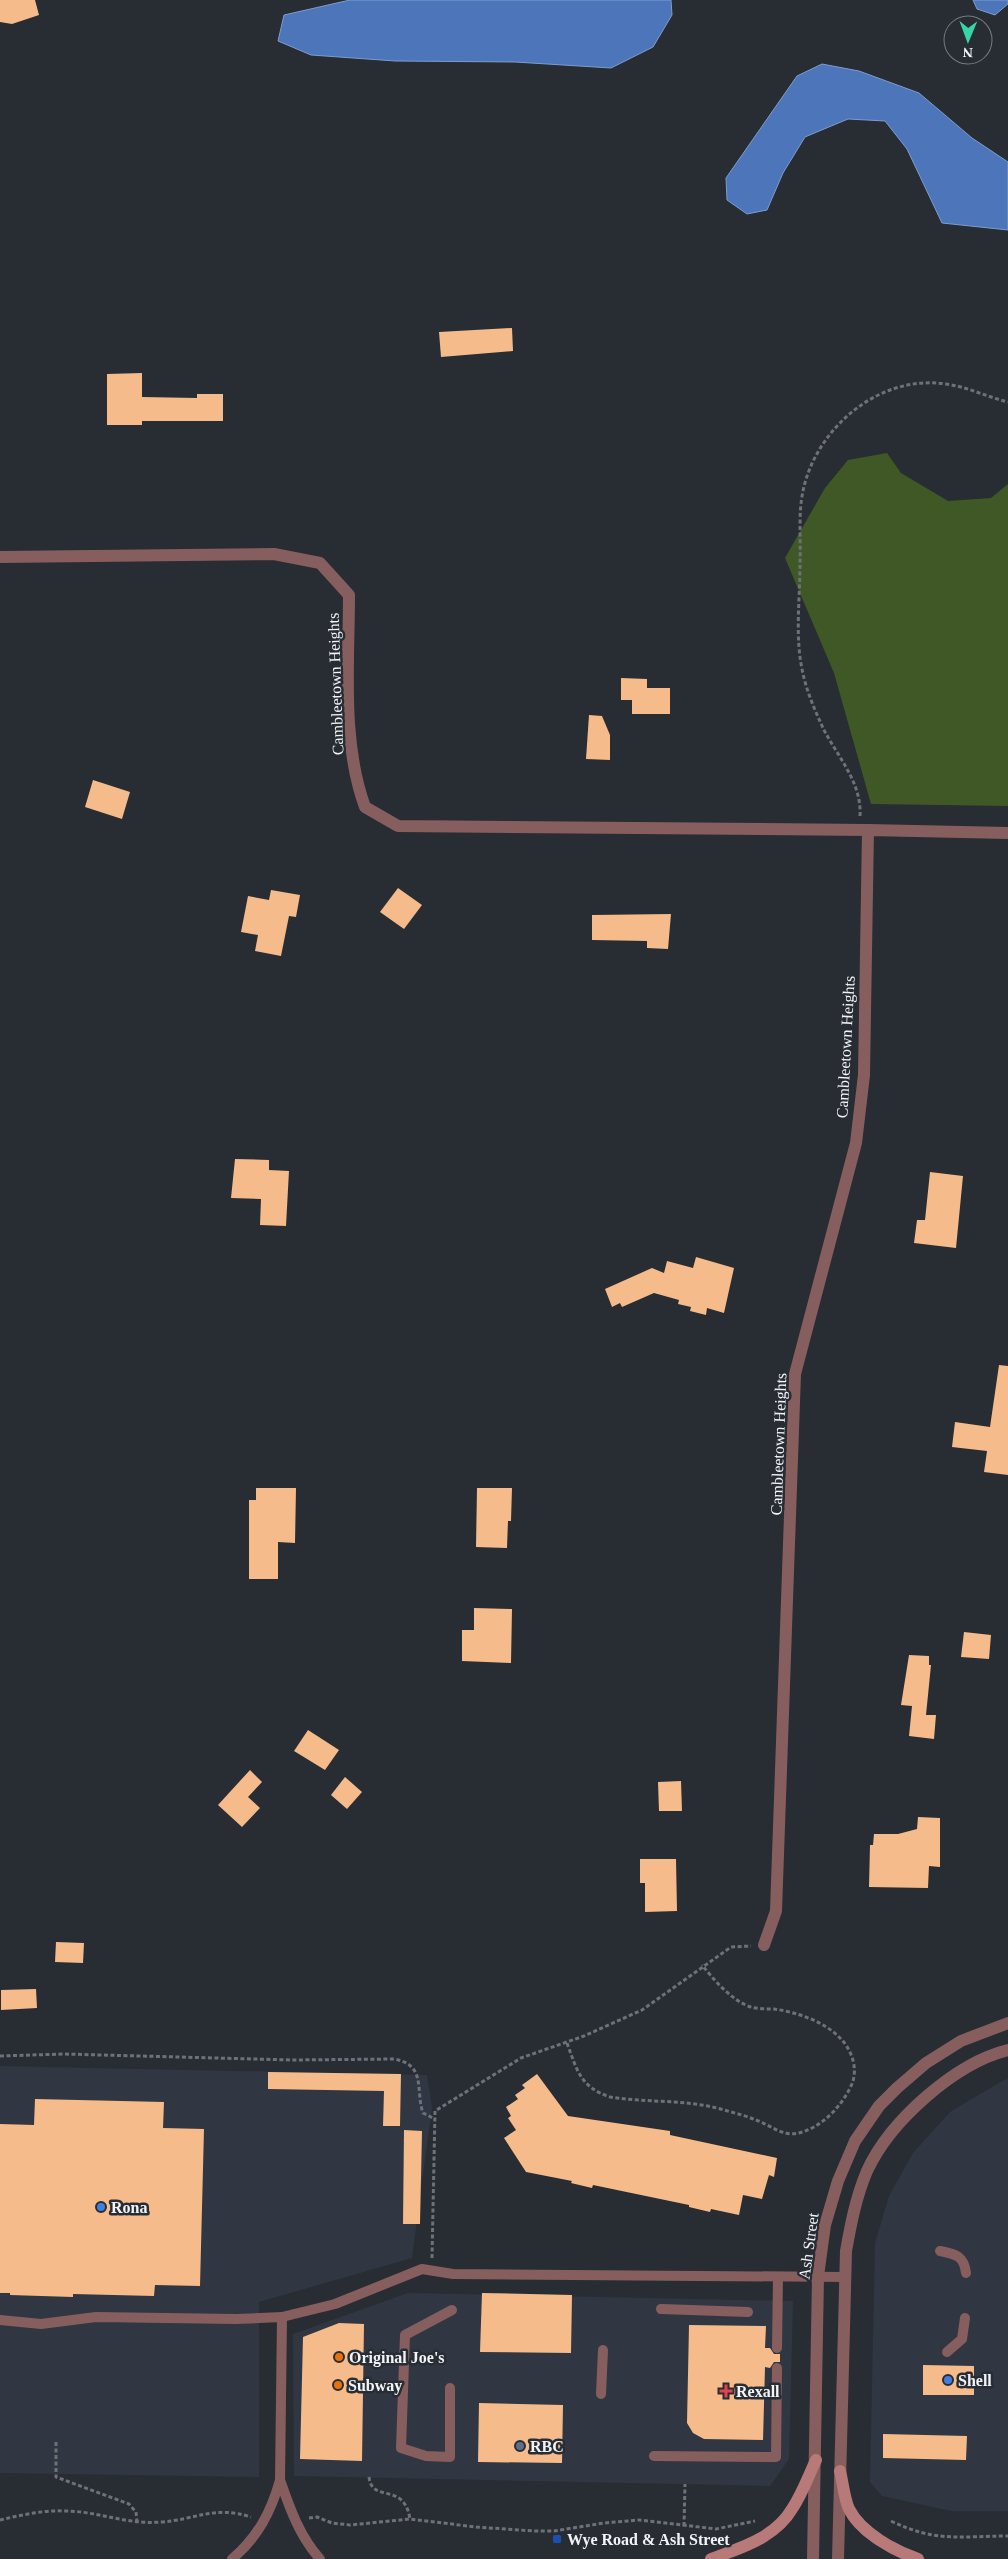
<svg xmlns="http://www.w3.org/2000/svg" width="1008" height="2559" font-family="'Times New Roman',serif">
  <rect width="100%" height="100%" fill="#282c33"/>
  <g fill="#303743">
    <polygon points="0,2066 427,2075 432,2107 412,2258 259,2302 259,2477 0,2473"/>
    <polygon points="1008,2079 1008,2511 951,2511 882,2496 870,2482 875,2243 889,2196 913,2153 950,2112 1002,2081"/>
    <polygon points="408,2293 793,2301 789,2459 770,2486 294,2476 293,2334"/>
  </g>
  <polygon fill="#3f5826" points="887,453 901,473 948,501 991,498 1008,484 1008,806 871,804 834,673 785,558 825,488 848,460"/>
  <g fill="#4d76ba" stroke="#7e9ccd">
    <polygon points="350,0 671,0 672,15 653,47 611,68 515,62 395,61 311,55 278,41 284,15"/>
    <polygon points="973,0 1008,0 1008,4 995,15 977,9"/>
    <polygon points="822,64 859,71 919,93 972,138 1008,162 1008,230 942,223 907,149 885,121 848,119 805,137 783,173 767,210 747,214 727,200 726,178 797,76"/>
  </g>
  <g fill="#f6bb8b">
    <polygon points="0,0 35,0 39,15 12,24 0,22"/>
    <polygon points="512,328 513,351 441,357 439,332"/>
    <polygon points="142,373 142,397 197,398 197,394 223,394 223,421 142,421 142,425 107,425 107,374"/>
    <polygon points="621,678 647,679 647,688 670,688 670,714 632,714 632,700 621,700"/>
    <polygon points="589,715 602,716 610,735 610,760 586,759"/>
    <polygon points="93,780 130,792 122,819 85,807"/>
    <polygon points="398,888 422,905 404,929 380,912"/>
    <polygon points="271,890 300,895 296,917 289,916 281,956 255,951 258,935 241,932 248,896 269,900"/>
    <polygon points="671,914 668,949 647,948 647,941 592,940 592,915"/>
    <polygon points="235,1159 269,1160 269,1170 289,1171 286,1226 260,1225 261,1199 231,1198"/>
    <polygon points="930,1172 963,1176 956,1248 914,1243 917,1220 925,1220"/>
    <polygon points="696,1257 734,1268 724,1313 707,1308 706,1315 690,1311 691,1307 678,1304 679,1300 654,1293 622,1307 620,1303 612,1307 605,1289 652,1268 664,1273 667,1261 693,1268"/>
    <polygon points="999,1365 1008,1366 1008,1475 984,1472 987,1451 952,1447 955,1422 990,1427"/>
    <polygon points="256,1488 296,1488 295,1543 278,1542 278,1579 249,1579 249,1500 256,1500"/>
    <polygon points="477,1488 512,1488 511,1521 508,1521 507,1548 476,1547"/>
    <polygon points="474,1608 512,1609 511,1663 462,1661 462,1630 474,1630"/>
    <polygon points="964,1632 991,1635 989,1659 961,1657"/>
    <polygon points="909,1655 929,1656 929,1665 931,1665 926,1715 936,1715 934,1739 909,1736 912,1706 901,1705"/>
    <polygon points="308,1730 339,1750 325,1770 294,1751"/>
    <polygon points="250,1770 262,1782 248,1797 260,1808 242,1827 218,1805"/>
    <polygon points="345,1777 362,1792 347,1809 331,1795"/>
    <polygon points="681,1781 682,1811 659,1811 658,1782"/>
    <polygon points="918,1817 940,1818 940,1867 929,1866 928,1888 869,1887 870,1845 873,1845 874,1834 898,1834 917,1829"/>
    <polygon points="640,1859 676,1859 677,1911 645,1912 645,1883 640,1883"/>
    <polygon points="56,1942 84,1943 83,1963 55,1962"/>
    <polygon points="36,1989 37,2008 1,2010 1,1990"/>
    <polygon points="268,2072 401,2074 400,2126 383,2126 384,2091 268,2089"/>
    <polygon points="537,2074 568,2116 670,2131 670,2135 777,2158 774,2177 769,2175 762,2199 743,2195 739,2215 711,2209 710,2212 689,2207 689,2205 593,2185 592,2188 571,2183 572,2181 526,2172 504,2138 516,2130 508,2118 511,2116 506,2107 518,2099 515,2095 525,2088 522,2085"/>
    <polygon points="35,2099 164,2102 163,2128 204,2129 200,2286 155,2285 154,2296 73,2294 73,2297 10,2295 10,2293 0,2293 0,2124 34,2125"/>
    <polygon points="404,2130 422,2131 420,2224 403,2224"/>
    <polygon points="482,2293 572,2295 571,2353 480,2352"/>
    <polygon points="339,2323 364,2324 362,2461 300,2459 303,2337"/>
    <polygon points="689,2325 766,2326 765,2348 770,2348 774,2354 780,2354 780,2362 774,2362 770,2368 765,2367 763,2440 704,2439 693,2433 687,2423"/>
    <polygon points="923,2365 974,2366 974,2395 923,2395"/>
    <polygon points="479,2403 563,2405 562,2463 478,2462"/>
    <polygon points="883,2434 967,2436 966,2460 883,2458"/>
  </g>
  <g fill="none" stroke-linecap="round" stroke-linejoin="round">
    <g stroke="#6e7177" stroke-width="3" stroke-dasharray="4 2.5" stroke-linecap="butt">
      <path d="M860,816C862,783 838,757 824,730C815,711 806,690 802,669C795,636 800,598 800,563C801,540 798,514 803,491C816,428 879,374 946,384C968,387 987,397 1008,402"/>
      <path d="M567,2043C577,2070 580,2087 610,2097C647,2103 688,2099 724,2110C735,2113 746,2116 756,2120C770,2125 783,2137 799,2133C822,2127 841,2107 851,2086C859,2070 852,2049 839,2037C823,2021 796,2012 774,2009C766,2009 758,2009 751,2007C732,2001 714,1980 702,1965"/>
      <path d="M0,2056L64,2054L292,2060L394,2059C427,2065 415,2090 423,2113L433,2118"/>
      <polyline points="432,2258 435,2111 521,2058 584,2036 642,2010 731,1947 751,1946"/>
      <polyline points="56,2442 56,2477 129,2504 136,2512 137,2522"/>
      <path d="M369,2477C372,2504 404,2481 410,2519"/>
      <polyline points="309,2518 317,2517 332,2523 350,2525 410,2519 476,2527 534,2531 554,2531 604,2523 639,2520 716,2529 755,2521"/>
      <path d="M0,2520C21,2515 43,2510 65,2511C97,2511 127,2525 160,2522C196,2520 213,2505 251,2517"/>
      <path d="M891,2521C937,2543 961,2536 1008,2536"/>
      <polyline points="684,2526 685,2484"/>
    </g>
    <g stroke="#865e5e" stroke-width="10">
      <path d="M940,2251C956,2254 964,2256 966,2273"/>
      <polyline points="661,2309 748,2312"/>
      <polyline points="0,2320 41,2324 96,2317 236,2319 282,2317 335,2304 422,2269 453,2274 845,2277"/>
      <polyline points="777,2348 778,2277"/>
      <polyline points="947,2352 962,2339 965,2318"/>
      <polyline points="450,2388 450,2457 426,2456 401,2448 405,2335 452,2310"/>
      <polyline points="601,2394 603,2350"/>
      <polyline points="654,2456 776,2457 777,2368"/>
      <path d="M280,2480C290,2509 300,2537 320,2559"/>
      <path d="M232,2559C258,2537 271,2512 280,2480L282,2317"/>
    </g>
    <g stroke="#865e5e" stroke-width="12">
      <path d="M0,557L274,554L320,563L349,595C349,664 341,741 365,807L398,826L868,830"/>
      <polyline points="764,1945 776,1911 795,1374 856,1143 864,1075 868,830 1008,833"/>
      <polyline points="813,2559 818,2276 825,2225 838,2181 855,2141 879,2106 897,2088 926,2063 961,2041 1008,2023"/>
      <path d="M838,2559L846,2251C851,2223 856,2197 867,2171C890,2121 955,2063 1008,2050"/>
    </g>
    <g stroke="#b87979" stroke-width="12">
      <path d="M840,2471C843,2483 844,2498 849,2509C861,2533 895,2551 918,2559"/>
      <path d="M711,2559C740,2548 775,2538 792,2509C802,2494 808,2477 816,2460"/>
    </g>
  </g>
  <g fill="#3f7fe0" stroke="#282c33" stroke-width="2">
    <circle cx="101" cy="2207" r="5"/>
    <circle cx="948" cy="2380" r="5"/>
  </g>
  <g fill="#e8710a" stroke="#282c33" stroke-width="2">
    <circle cx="339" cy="2357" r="5"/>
    <circle cx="338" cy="2385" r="5"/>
  </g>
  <path fill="#e0444e" stroke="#282c33" stroke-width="2" d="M723.5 2383.5h5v5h5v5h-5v5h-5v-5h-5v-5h5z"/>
  <circle fill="#5c6f8a" stroke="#282c33" stroke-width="2" cx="520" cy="2446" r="5"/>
  <rect fill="#1a4fb4" stroke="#282c33" stroke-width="2" x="552" y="2534" width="10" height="10" rx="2.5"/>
  <g text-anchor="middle" stroke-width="5" stroke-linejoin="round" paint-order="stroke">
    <g font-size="16" fill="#f1f4f9" stroke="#282c33">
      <text transform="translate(335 684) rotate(-92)" y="6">Cambleetown Heights</text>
      <text transform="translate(845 1047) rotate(-87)" y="6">Cambleetown Heights</text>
      <text transform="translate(778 1444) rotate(-88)" y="6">Cambleetown Heights</text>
      <text transform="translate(808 2246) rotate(-82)" y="6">Ash Street</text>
    </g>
    <g font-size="16" font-weight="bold" fill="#f1f4f9" stroke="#282c33" text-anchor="start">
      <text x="111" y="2213">Rona</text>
      <text x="349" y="2363">Original Joe's</text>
      <text x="958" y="2386">Shell</text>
      <text x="348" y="2391">Subway</text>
      <text x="736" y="2397">Rexall</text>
      <text x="530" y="2452">RBC</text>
      <text x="567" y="2545">Wye Road &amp; Ash Street</text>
    </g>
  </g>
  <g transform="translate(968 40) rotate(181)"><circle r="24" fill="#282c33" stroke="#787c82"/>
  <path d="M0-4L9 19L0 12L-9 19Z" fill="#37d4a6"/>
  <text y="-8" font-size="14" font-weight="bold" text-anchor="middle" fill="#f1f4f9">N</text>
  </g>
</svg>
